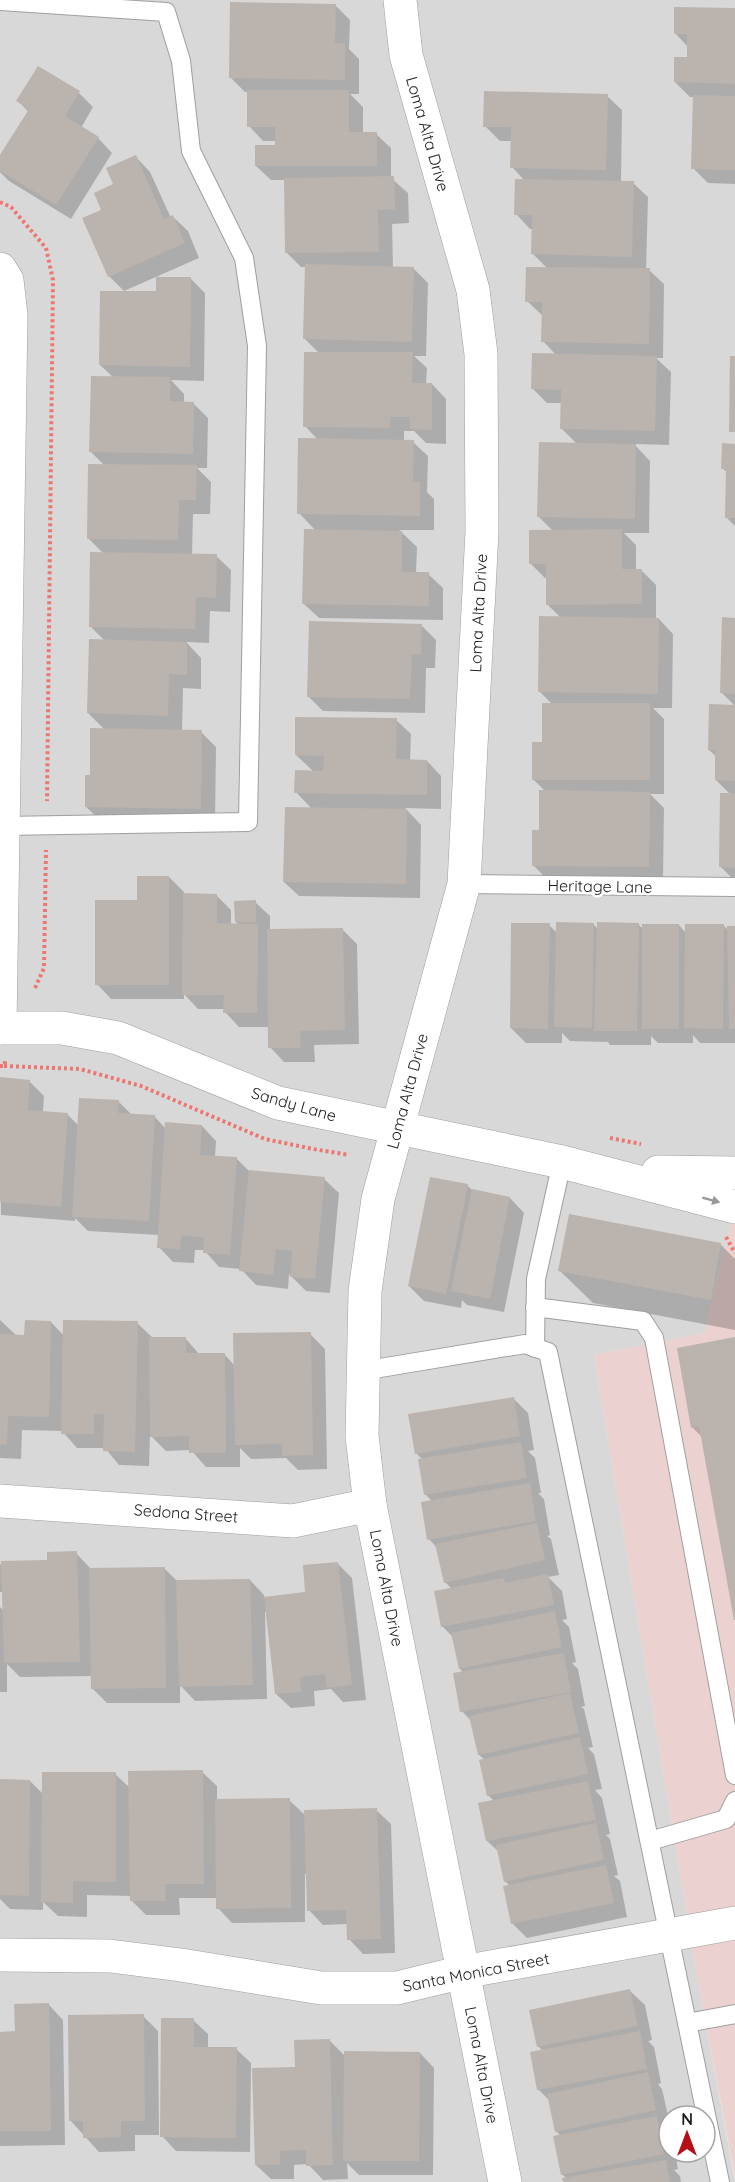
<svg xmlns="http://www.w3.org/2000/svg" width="735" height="2182" font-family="Quicksand,sans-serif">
  <rect width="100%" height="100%" fill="#ebe7e1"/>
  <path fill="#d9d8d8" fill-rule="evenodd" d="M0,0H735V1203L705,1333L594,1355L697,1976L735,2182H0ZM669,2116H705V2152H669Z"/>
  <polygon fill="#ecd1d1" points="735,1203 735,2177 697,1976 594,1355 705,1333"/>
  <g fill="#0003">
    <polygon points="335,5 350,20 349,49 359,59 359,94 350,94 363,107 363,134 376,134 391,148 391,178 408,193 409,223 392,224 393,268 413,268 428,283 426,356 414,356 427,368 426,384 432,384 446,399 446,444 426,443 414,431 404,431 404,441 413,442 428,456 427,492 434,499 434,530 399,530 417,547 416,573 428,574 443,588 443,620 319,618 304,604 316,531 299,513 318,440 305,426 319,353 305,339 307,267 301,267 287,253 285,180 271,180 256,166 277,146 277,141 263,141 249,126 249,92 245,92 230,77"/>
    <polygon points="735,10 735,184 708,183 693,168 694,97 690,97 675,82 688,59 688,47 675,33"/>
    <polygon points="79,93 93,107 81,128 98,138 112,153 71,219 9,181 0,172 0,158 29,112 18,101"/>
    <polygon points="607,96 622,110 621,182 633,183 648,197 646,270 649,270 664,284 663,358 656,358 671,372 669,445 634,444 650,461 649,533 624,533 636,545 636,570 641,570 656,585 656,619 659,619 673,634 672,708 653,708 664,719 664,794 650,794 664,808 663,881 548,880 533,865 546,792 533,779 544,743 552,704 539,691 561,618 548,605 548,578 545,578 531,564 553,531 539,517 578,445 561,428 562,403 547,403 532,388 556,355 543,341 543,316 527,301 547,268 533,254 533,229 530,229 516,214 525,181 512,167 513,141 500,141 485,126"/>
    <polygon points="136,157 150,172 171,218 173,217 188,231 199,258 124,291 109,276 103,210 114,185"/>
    <polygon points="191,279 205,293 204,381 171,380 184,394 184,403 193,403 208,418 207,468 197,468 211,482 210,514 193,514 192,555 216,556 231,570 230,612 210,611 209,643 186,642 201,658 201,689 183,688 182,731 201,732 216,747 215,823 101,821 86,807 91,777 105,730 88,713 105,641 90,626 104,554 88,538 105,466 91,452 114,378 100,365 157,293"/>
    <polygon points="735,445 735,526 727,518 728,473 722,468"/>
    <polygon points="735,619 735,706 722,693"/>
    <polygon points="421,625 436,640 435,668 426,668 425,713 323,711 308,696"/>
    <polygon points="735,707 735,881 721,867 731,795 716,780 717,757 709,750"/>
    <polygon points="396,720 411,734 410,761 427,761 441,776 441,809 405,808 421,825 420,898 299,896 284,882 312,809 296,792 314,772 296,755"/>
    <polygon points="169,877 184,892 184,895 216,895 231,910 231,925 240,926 236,922 255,902 270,916 270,930 343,930 357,944 359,1044 314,1045 315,1062 284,1062 270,1047 269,1027 239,1027 225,1012 225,1009 198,1009 184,994 184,999 111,999 97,984 138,901"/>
    <polygon points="638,924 644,930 679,925 686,933 724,926 728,930 735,927 735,1043 700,1043 693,1035 693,1043 658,1043 651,1036 651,1045 610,1045 608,1042 570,1041 562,1033 562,1043 526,1043 511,1028 549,925 557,933 594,925 598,929"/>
    <polygon points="0,1079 29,1081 44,1096 43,1112 67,1114 79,1126 118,1101 132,1115 154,1116 166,1129 202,1126 216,1141 215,1157 236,1158 250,1172 324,1179 339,1193 330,1293 306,1291 289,1274 288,1289 256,1285 241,1269 219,1267 204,1250 195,1250 194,1263 173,1262 159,1247 159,1235 88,1231 75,1218 75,1221 1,1215"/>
    <polygon points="467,1185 472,1190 510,1198 524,1213 504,1312 467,1305 462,1300 461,1308 424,1301 409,1286"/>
    <polygon points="720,1244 735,1259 735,1330 593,1303 560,1271"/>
    <polygon points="0,1320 16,1335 26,1337 51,1322 64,1336 137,1323 152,1337 185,1338 200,1355 224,1354 235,1366 310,1334 325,1349 327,1469 298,1470 286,1458 251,1459 240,1448 240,1467 206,1467 191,1450 166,1451 150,1435 149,1466 119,1465 105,1448 77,1448 62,1431 22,1430 21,1459 0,1458"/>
    <polygon points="735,1339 735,1618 702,1437 692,1427"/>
    <polygon points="513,1398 528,1413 534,1450 528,1451 535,1458 541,1493 538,1493 544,1499 550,1535 547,1536 551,1539 559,1575 548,1577 562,1591 567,1619 562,1620 569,1627 576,1662 572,1663 578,1669 585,1706 581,1707 584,1709 593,1747 588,1748 594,1754 602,1789 595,1790 602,1798 610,1834 606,1835 610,1839 618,1875 614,1876 620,1881 627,1917 527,1938 512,1923 510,1886 505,1881 499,1852 487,1841 494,1801 488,1795 485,1760 479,1755 472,1722 462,1711 464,1673 460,1669 453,1637 442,1626 452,1589 445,1582 437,1548 429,1539 432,1501 426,1495 423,1460 416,1453"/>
    <polygon points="76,1553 91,1569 164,1568 178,1582 250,1580 264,1595 265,1599 307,1594 337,1563 352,1578 366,1700 343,1702 331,1689 314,1691 315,1706 291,1708 276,1694 267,1612 265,1612 267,1699 195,1701 180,1685 180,1703 107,1703 92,1688 92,1676 20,1677 7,1664 7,1692 0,1692 0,1607 4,1611 3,1592 0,1592 0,1564 3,1566 49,1562"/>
    <polygon points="202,1772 217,1786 217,1801 289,1800 306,1816 376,1810 391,1824 395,1953 363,1954 349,1939 348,1924 323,1925 309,1910 308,1874 305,1874 305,1922 232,1923 218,1908 217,1898 179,1898 180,1915 146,1915 131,1900 131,1896 87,1895 87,1917 58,1916 43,1902 43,1910 10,1909 0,1899 0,1781 30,1781 44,1795 115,1774 130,1788"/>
    <polygon points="630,1991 645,2005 652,2040 648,2041 654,2047 661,2083 658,2084 662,2089 669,2120 669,2125 665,2126 669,2130 669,2152 675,2152 678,2169 674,2170 680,2176 681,2182 564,2182 567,2179 562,2174 561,2136 556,2131 550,2101 538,2089 543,2051 538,2046"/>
    <polygon points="49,2005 63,2020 65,2145 0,2146 0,2033 16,2033"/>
    <polygon points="143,2016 158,2031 159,2135 135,2135 135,2151 99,2152 70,2120"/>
    <polygon points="193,2020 208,2034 208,2048 236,2049 251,2063 250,2152 176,2151 162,2136"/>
    <polygon points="329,2040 346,2057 420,2053 434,2068 433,2175 359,2175 347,2163 348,2179 323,2180 308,2164 294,2165 294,2179 271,2179 256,2165 297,2068"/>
  </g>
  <g fill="#bbb3ae">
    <polygon points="230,2 336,4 335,43 345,43 345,80 229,78"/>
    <polygon points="674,7 735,8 735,84 674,82 674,57 687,57 687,34 674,34"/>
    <polygon points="38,66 80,91 65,116 99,137 56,205 0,171 0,155 29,109 16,101"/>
    <polygon points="247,90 349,90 349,132 377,132 377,166 255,166 255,145 275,145 275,127 247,127"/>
    <polygon points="484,91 608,94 606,170 510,168 511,127 483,127"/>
    <polygon points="693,95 735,96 735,170 691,169"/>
    <polygon points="136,155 164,219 173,215 185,243 108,277 82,218 101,210 94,193 113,184 106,168"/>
    <polygon points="394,176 395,209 378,210 379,252 285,253 284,178"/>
    <polygon points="515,179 634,181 632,257 531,254 532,215 514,215"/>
    <polygon points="305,264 414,267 412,342 303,339"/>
    <polygon points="526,267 650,268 649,344 541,342 542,302 525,302"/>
    <polygon points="156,277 191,277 190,367 99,365 100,291 156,291"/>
    <polygon points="304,352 413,352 412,383 432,383 432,430 410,429 410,417 390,417 390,428 303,427"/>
    <polygon points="532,353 657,356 655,431 560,429 561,390 531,389"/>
    <polygon points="730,356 735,356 735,432 729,432"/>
    <polygon points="91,376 170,377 170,401 194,402 193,454 89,452"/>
    <polygon points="298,438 414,440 413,482 420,482 420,516 297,514"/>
    <polygon points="539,442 636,444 635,519 537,517"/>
    <polygon points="722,443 735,444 735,518 725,518 726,469 721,469"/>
    <polygon points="88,464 197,465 196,500 179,500 178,540 87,539"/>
    <polygon points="304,529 402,531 402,572 429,572 429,606 302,604"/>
    <polygon points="622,529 622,569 642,569 642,604 546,605 546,564 529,564 529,530"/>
    <polygon points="90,552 217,554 216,598 196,597 195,629 89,627"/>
    <polygon points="539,616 659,618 658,694 538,692"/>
    <polygon points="722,617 735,618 735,694 720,693"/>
    <polygon points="309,621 422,624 421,654 412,654 410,699 307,697"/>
    <polygon points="89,639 187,642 187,675 169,674 168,716 87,713"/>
    <polygon points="542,703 650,703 650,780 532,780 532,742 542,742"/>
    <polygon points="709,704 735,705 735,781 715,780 715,750 708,750"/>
    <polygon points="295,717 397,718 396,759 427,760 427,795 294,793 295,770 323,771 324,756 295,755"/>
    <polygon points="90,728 202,730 201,809 85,807 85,775 90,775"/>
    <polygon points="539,790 650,792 649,867 532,866 532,830 539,830"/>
    <polygon points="720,793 735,793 735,868 719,867"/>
    <polygon points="285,807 407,809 406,884 283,882"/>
    <polygon points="137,876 169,876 169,985 95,985 95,900 137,900"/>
    <polygon points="183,893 217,894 217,923 258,924 257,1013 223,1013 224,995 182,995"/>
    <polygon points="256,900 256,922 235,922 234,901"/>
    <polygon points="556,922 594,923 592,1028 554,1027"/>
    <polygon points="597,922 639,923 637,1031 594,1031"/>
    <polygon points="511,923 550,923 548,1029 510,1028"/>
    <rect x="642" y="924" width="37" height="105"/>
    <polygon points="685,924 724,924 723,1029 684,1028"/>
    <polygon points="727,926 735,926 735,1029 729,1029"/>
    <polygon points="343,928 345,1030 300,1031 301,1048 268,1048 267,929"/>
    <polygon points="0,1077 30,1080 28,1110 68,1113 61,1207 0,1202"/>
    <polygon points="79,1098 119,1100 118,1113 155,1115 149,1221 72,1217"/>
    <polygon points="165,1122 202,1125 200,1155 237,1157 230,1255 203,1253 204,1237 181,1236 180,1249 157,1248"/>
    <polygon points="249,1170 325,1177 315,1279 290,1277 292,1251 276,1249 273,1275 239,1271"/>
    <polygon points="430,1177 468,1184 446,1294 408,1286"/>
    <polygon points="472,1189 510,1197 490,1299 451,1291"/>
    <polygon points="569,1214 721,1243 711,1300 558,1271"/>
    <polygon points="25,1320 51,1321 49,1417 8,1416 7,1445 0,1444 0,1334 24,1335"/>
    <polygon points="63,1320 138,1321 135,1452 103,1451 104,1414 94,1414 94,1434 61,1434"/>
    <polygon points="311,1332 313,1455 282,1456 282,1444 235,1445 233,1333"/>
    <polygon points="149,1337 186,1337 186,1353 225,1353 226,1453 189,1453 189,1436 150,1437"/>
    <polygon points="735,1337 735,1620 734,1620 699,1426 691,1428 677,1348"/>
    <polygon points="514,1397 520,1436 415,1454 408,1414"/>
    <polygon points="521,1442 527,1478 424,1495 418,1459"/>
    <polygon points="530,1483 536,1521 427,1540 421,1502"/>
    <polygon points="537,1523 545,1560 444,1583 435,1544"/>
    <polygon points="77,1551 80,1662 4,1663 1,1561 47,1560 47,1552"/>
    <polygon points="338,1562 352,1685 327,1688 325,1674 300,1677 301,1692 275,1694 264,1597 305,1592 303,1565"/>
    <polygon points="165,1567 166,1688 91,1689 89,1568"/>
    <polygon points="548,1574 554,1605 441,1627 434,1591 504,1578 505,1583"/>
    <polygon points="250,1579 253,1685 179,1687 176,1580"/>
    <polygon points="555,1611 562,1647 459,1669 451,1633"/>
    <polygon points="564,1653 571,1692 460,1712 453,1673"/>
    <polygon points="570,1693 579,1733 478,1755 469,1716"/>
    <polygon points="580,1737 588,1774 487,1796 479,1760"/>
    <polygon points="203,1770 204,1884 165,1884 166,1901 130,1901 128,1771"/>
    <polygon points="42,1772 116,1772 116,1882 73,1881 73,1903 41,1902"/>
    <polygon points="0,1779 30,1780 29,1896 0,1895"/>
    <polygon points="588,1781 596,1820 486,1841 478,1803"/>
    <polygon points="290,1798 291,1908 216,1909 215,1799"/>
    <polygon points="377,1808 381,1939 347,1940 346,1910 307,1911 304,1810"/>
    <polygon points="596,1823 604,1860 504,1882 496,1845"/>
    <polygon points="606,1865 614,1903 511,1924 503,1886"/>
    <polygon points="630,1989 638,2026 537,2047 529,2010"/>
    <polygon points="49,2003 51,2131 0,2131 0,2032 15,2031 14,2004"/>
    <polygon points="144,2014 145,2121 121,2121 121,2137 83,2138 83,2121 69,2121 68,2015"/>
    <polygon points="161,2018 194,2018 194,2047 237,2047 236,2138 160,2137"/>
    <polygon points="640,2031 647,2069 537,2090 530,2052"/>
    <polygon points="330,2039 333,2165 306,2166 306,2150 280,2151 280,2165 255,2165 252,2068 295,2067 294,2040"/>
    <polygon points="344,2051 420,2052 419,2161 343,2161"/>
    <polygon points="648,2072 656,2110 555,2132 547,2094"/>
    <polygon points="657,2116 664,2154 561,2175 553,2136"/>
    <polygon points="666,2160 670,2182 563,2182 562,2178"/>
  </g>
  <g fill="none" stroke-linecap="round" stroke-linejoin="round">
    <g stroke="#9f9f9f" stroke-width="20">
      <g id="service">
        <polyline points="0,1 166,12 181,61 191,151 244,258 257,346 248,822 3,826"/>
        <polyline points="464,884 735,887"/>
        <polyline points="535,1307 643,1321 654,1338 735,1775"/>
        <polyline points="535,1348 536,1279 562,1162"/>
        <polyline points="362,1371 525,1344 548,1352 720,2182"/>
        <polyline points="650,1841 726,1819 735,1801"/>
        <polyline points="687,2023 735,2014"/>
      </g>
    </g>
    <g stroke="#9f9f9f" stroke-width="34">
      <g id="minor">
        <polyline points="400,0 406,55 473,290 481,354 482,531 464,884 378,1199 365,1291 362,1436 370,1505 505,2182"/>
        <polyline points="0,269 7,280 11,315 0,1028"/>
        <polyline points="0,1028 62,1028 118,1038 278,1103 562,1162 735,1207"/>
        <polyline points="658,1172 735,1173"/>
        <polyline points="0,1501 293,1521 370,1505"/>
        <polyline points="0,1955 110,1956 181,1965 321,1988 397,1988 463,1972 735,1923"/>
      </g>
    </g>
    <g stroke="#ed7770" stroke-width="4" stroke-dasharray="3 3" stroke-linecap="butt">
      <polyline points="0,202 11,207 46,248 53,280 47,801"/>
      <polyline points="35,988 44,968 46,850"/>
      <polyline points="0,1066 4,1066 6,1059"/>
      <polyline points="4,1066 80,1069 141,1086 265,1139 313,1149 349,1155"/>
      <polyline points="610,1138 641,1144"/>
      <polyline points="726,1237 735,1253"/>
    </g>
    <use href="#service" stroke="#fff" stroke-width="18"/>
    <use href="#minor" stroke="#fff" stroke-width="33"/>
  </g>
  <defs><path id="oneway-solid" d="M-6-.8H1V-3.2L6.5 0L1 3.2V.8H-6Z" transform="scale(1.5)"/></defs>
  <use fill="#989898" href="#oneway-solid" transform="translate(711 1200) rotate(15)"/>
  <g text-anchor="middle" stroke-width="5" stroke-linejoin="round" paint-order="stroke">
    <g font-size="16" fill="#1b1b1b" stroke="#fff">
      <text transform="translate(428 134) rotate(74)" y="6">Loma Alta Drive</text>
      <text transform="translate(478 613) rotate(-87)" y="6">Loma Alta Drive</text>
      <text transform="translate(600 886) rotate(1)" y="6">Heritage Lane</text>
      <text transform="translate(407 1091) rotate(-75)" y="6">Loma Alta Drive</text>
      <text transform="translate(294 1104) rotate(16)" y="6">Sandy Lane</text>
      <text transform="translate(186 1513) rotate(4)" y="6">Sedona Street</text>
      <text transform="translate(387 1588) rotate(79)" y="6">Loma Alta Drive</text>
      <text transform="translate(476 1972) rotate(-11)" y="6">Santa Monica Street</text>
      <text transform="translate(482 2065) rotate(79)" y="6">Loma Alta Drive</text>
    </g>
  </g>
  <g transform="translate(687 2134)"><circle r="28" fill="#ffffff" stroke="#a4a4a4" stroke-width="1.5"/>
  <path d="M0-4.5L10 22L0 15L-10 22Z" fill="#b51018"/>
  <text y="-9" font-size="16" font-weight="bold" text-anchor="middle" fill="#1b1b1b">N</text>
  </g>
</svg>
